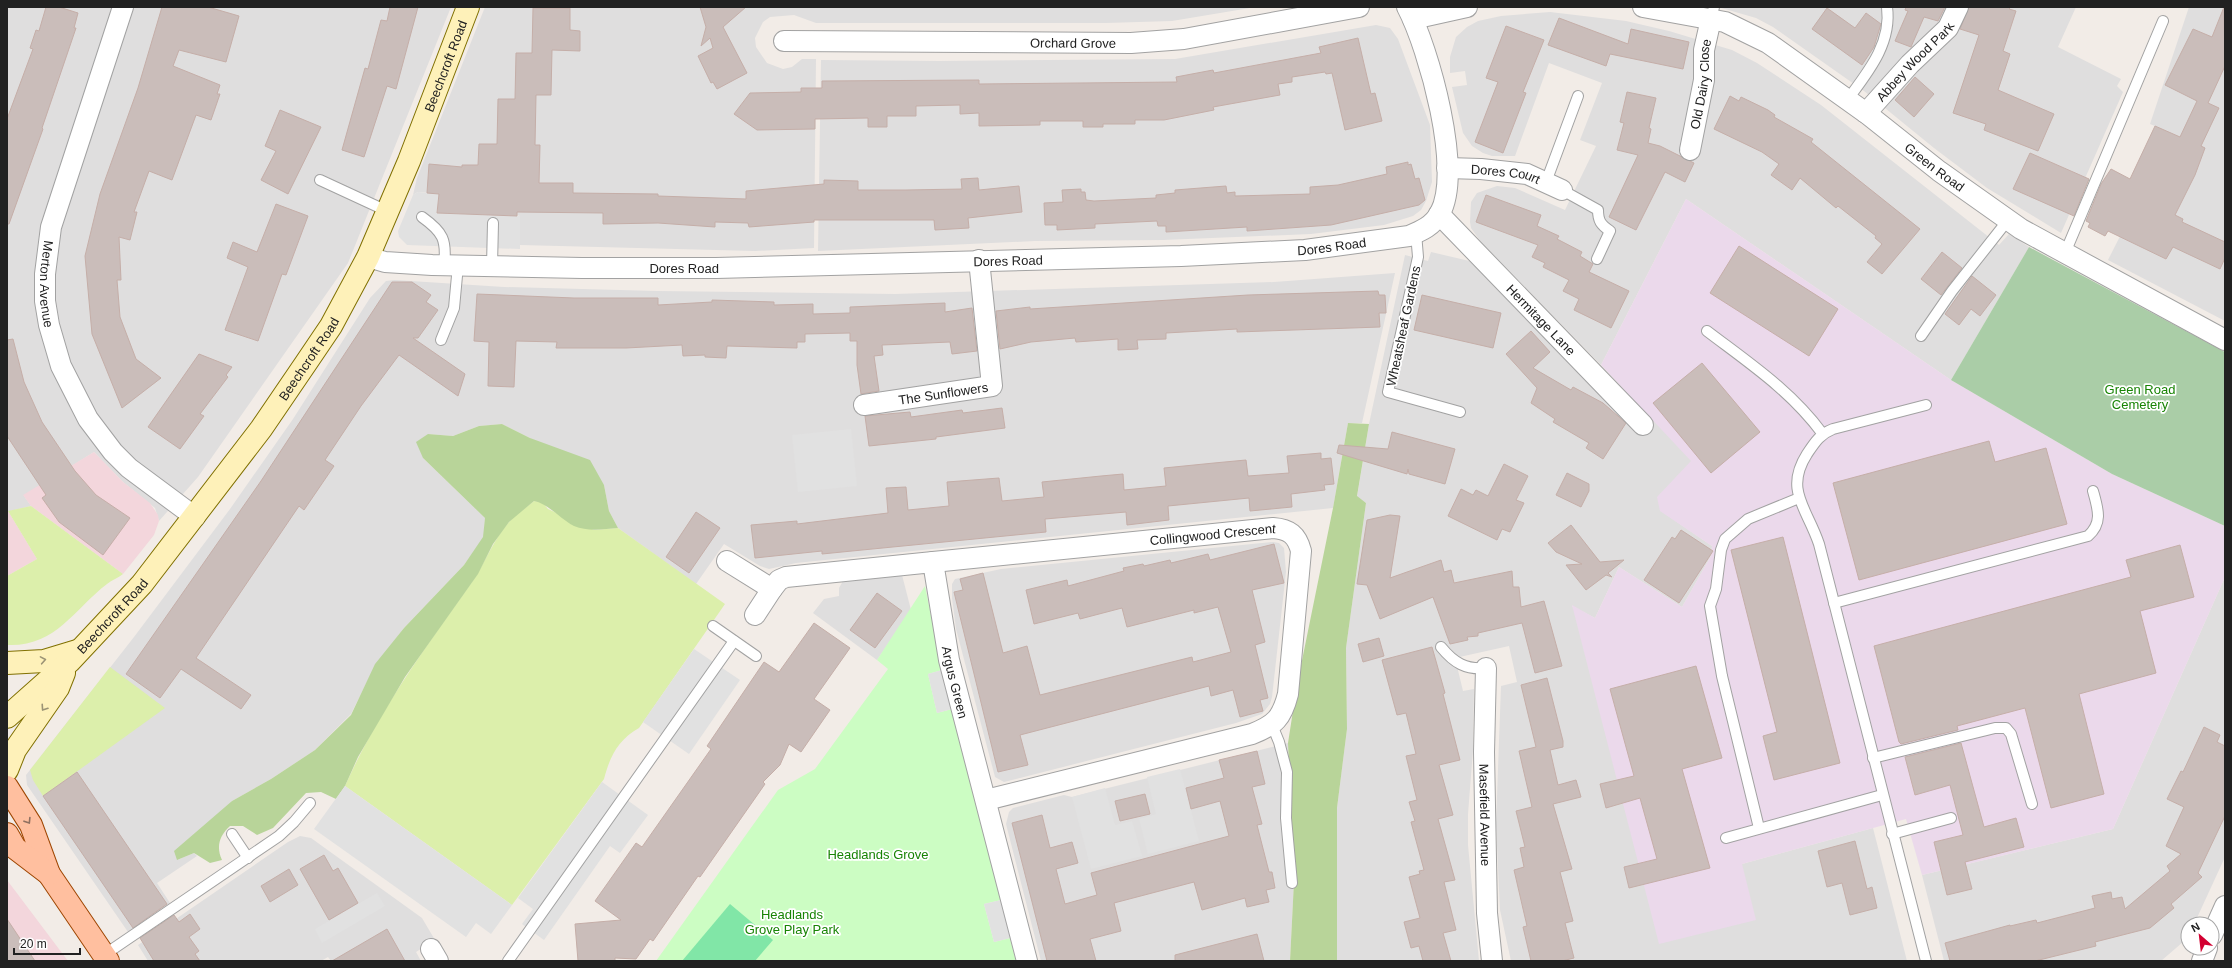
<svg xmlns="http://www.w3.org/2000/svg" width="2232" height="968" font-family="Arial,sans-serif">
  <rect width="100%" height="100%" fill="#f2ece7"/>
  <g fill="#dfdede">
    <polygon points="7,7 451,7 348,263 198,477 159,521 155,508 123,482 94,452 24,496 31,506 7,512"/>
    <polygon points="485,7 1256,7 1172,21 1106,23 816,23 794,15 770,17 763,22 755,38 756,47 767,63 783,69 792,67 802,59 816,59 814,248 755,251 520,245 520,216 460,195 418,192 413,195 417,178"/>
    <polygon points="1718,7 2076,7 2058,47 2121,79 2117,86 2123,92 2061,233 1987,188 1934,148 1864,91 1773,27 1756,18"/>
    <polygon points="2189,7 2225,7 2225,321 2108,260 2148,181 2132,174 2155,126 2150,124"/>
    <polygon points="1550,12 1626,21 1669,31 1732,50 1757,63 1821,105 1999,245 2009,234 2029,247 1951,380 1686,199 1601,365 1481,242 1471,228 1470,222 1471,202 1477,193 1497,186 1515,188 1565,210 1596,146 1580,140 1602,83 1549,63 1515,156 1492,156 1483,153 1472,146 1463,133 1452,87 1467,85 1465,71 1450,73 1450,57 1456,37 1467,27 1478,21 1501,16"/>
    <polygon points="1376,25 1390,28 1398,39 1430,125 1432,182 1426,201 1421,210 1413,216 1384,225 1311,234 1163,240 1035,241 818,251 821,60 939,61 1175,59"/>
    <polygon points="1431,252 1478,263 1639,429 1651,416 1692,461 1661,511 1712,546 1711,556 1682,607 1619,567 1595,618 1572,606 1742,864 1873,828 1907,961 1511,961 1500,910 1496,824 1501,686 1517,682 1509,646 1455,658 1463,691 1474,689 1473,750 1468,814 1468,845 1479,961 1337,961 1337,808 1347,729 1346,648 1366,503 1357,497 1369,424 1405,255 1428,261"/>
    <polygon points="1395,273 1362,423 1348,423 1333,508 796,563 769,569 760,566 724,544 696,584 618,528 609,511 604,485 530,438 502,424 479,426 453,436 428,434 423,458 485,518 484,537 464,565 404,628 376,664 351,714 315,750 271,779 232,801 177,860 194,853 197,856 157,883 170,903 128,932 27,785 26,775 30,770 134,637 230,509 293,419 370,298 386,281 395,280 504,287 657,291 895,294 1274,282"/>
    <polygon points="1273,542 1279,543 1284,548 1286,572 1272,697 1270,704 1262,714 1236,723 1004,782 995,777 956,629 952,598 952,584 955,579 1001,569"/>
    <polygon points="902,575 911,610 877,660 813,613 824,599 839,596 839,588 843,581"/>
    <polygon points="2225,577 2225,857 2196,920 2194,924 2188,924 2188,933 2183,942 2161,961 1944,961 1922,875 2113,829"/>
    <polygon points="1288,743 1294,881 1290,961 1041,961 1006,824 1009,812 1013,808 1064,795 1072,797"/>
    <polygon points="300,836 311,838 422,918 435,940 416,952 421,961 331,961 328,957 321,961 148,961 138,945 288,842"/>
  </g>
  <g fill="#f3d6dc">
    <polygon points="94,452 123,482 150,503 158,515 159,521 154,535 123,574 31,506 23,495"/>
    <polygon points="8,511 37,559 7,576 7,512"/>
    <polygon points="7,880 68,961 7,961"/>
  </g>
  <polygon fill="#ebd9eb" points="1686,199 1951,380 2112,474 2225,526 2225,577 2113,829 1922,875 1906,819 1742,864 1756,920 1659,944 1572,605 1595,618 1619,567 1682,607 1711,556 1712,546 1660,511 1657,497 1691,461 1601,365"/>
  <g fill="#dcefab">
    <path d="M534,501L542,502L548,509L594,530L618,528L725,604L639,728C618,740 610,756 604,779L512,905L345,786C378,712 425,648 472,582C485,563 493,540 509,522C516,514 526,508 534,501Z"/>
    <path d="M31,506L123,574C118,578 112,580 107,584C73,610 56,647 7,645V576L37,559L8,511Z"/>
    <polygon points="110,667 165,708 43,796 33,780 30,770"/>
  </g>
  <g fill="#b8d499">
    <polygon points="1348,423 1369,424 1357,496 1366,503 1346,648 1347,729 1337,808 1337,961 1290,961 1294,881 1288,743 1297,685 1333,508"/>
    <path d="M502,424L530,438L590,460L604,485L609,511L618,528C604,529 588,532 574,526C560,519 549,504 534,501L509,522L493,544L478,574L405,677L358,757L345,786L336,799L321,792L306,793L273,828L257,835L243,826H230C219,836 216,847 222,860L210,863L194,853L177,860L174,851L232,801L271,779L315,750L351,715L375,664L404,628L464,565L483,537L485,518L423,458L416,442L428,434L453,436L479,426Z"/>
  </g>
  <polygon fill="#aacda7" points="2029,247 2225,352 2225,526 2112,474 1951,380"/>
  <polygon fill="#ccfdc3" points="925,586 942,670 928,674 937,713 952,709 1001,900 984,904 994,942 1010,938 1016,961 656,961 778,790 815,769 888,669 877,660"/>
  <polygon fill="#81e6a7" points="730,904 773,940 755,961 682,961"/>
  <g fill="#e1e1e1">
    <polygon points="418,192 439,194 437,213 520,216 520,249 407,245 399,237 398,231 413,195"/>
    <polygon points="851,429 857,486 798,492 792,435"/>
    <polygon points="694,649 740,680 689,754 643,722"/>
    <polygon points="942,670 952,709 937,713 928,674"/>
    <polygon points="1180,769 1199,841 1148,854 1139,819 1156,814 1147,777"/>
    <polygon points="602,782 648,815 620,853 610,846 544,940 522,924 533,909 518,898"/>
    <polygon points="345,786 512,905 491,934 476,923 466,937 314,829"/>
    <polygon points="1105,788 1115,825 1132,821 1142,856 1091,869 1072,797"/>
    <polygon points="377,893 385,906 322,943 315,929"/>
    <polygon points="1001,900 1010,938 994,942 984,904"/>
  </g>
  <g fill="#cabdba" stroke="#c5aea8">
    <polygon points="46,7 59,7 78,13 74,28 76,28 42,128 43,129 9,224 7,224 7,119 33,49 30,48 36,30 39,31"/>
    <polygon points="162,7 208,7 239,16 226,62 179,50 173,66 220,85 217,94 220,94 211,120 196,115 172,180 149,171 134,212 137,212 130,240 119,237 121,280 117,280 120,317 136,359 161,378 122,408 92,334 85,256 100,194 138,88"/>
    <polygon points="390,7 418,7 396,89 387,86 364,157 342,150 365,68 368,69 381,20 387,21"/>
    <polygon points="700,7 746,7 723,27 747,73 717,89 713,82 711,83 698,56 713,48 710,38 701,46 706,27"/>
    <polygon points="1906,7 1945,7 1938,21 1924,17 1911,47 1895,41 1908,11 1905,10"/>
    <polygon points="1969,7 2011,7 2009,9 2016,11 2003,51 2010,54 1998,90 2054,114 2038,151 1984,130 1986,124 1953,113 1979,35 1960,29"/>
    <polygon points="2224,7 2225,66 2208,103 2219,108 2201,146 2205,148 2195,175 2175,215 2183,219 2182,222 2225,242 2225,258 2220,269 2173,247 2166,259 2108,231 2105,236 2088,227 2090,223 2086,221 2101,184 2111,169 2130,179 2155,126 2180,137 2197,101 2165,85 2193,29 2212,37"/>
    <polygon points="533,8 570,8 570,30 580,31 580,51 552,50 551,95 536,95 535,145 540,145 539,183 573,183 573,193 658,194 658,196 746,199 746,191 824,184 824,180 858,181 858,190 906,190 962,189 961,179 978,178 979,190 1019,186 1022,212 968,218 969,228 935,230 934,220 814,220 814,222 749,227 748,223 715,222 715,227 658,223 603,224 603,213 517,212 517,216 437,213 439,194 427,193 429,164 462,167 462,165 478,165 479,144 497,144 498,99 515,99 516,53 532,53"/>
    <polygon points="1827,8 1855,28 1866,13 1881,24 1874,47 1862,65 1812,29"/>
    <polygon points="1559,18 1628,44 1631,29 1689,42 1683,69 1610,54 1606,66 1548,45"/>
    <polygon points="1506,26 1544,40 1523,92 1526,93 1503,153 1475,142 1498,82 1486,78"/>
    <polygon points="1358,38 1371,94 1375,93 1382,121 1345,130 1332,73 1326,74 1325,72 1292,77 1292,82 1278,84 1280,95 1213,107 1214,110 1164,120 1135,120 1135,124 1103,124 1103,127 1083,127 1083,121 1040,121 1040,125 979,126 979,113 960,114 960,105 916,106 916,116 887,116 887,127 868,127 868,118 815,119 815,129 757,130 734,114 750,93 801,92 801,88 822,88 822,81 979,80 979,84 1177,82 1176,77 1213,70 1214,73 1321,53 1319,47"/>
    <polygon points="1915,77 1934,94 1914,117 1895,100"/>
    <polygon points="1627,92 1656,98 1649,128 1651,129 1648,143 1660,146 1694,163 1685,182 1665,172 1636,230 1609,217 1638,155 1617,150 1624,123 1620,122"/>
    <polygon points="1730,96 1739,101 1741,97 1768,110 1775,115 1774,117 1813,139 1811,142 1920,229 1882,274 1867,262 1882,244 1875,238 1876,236 1838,206 1836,208 1800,178 1792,190 1771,175 1779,164 1762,152 1714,129"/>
    <polygon points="280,110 321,127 288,194 261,180 276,151 265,146"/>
    <polygon points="2030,153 2089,179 2074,216 2013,189"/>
    <polygon points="1408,162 1408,165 1411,164 1415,179 1419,178 1425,200 1419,205 1331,225 1247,231 1247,227 1166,232 1166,226 1158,226 1157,221 1095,224 1095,228 1057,230 1057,225 1045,225 1044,203 1063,202 1062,190 1081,189 1081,192 1085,192 1086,200 1094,201 1156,198 1156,195 1175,193 1175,190 1226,186 1227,193 1235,192 1235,196 1310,194 1310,187 1338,185 1387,174 1386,167"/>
    <polygon points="1486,195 1541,215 1537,226 1559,236 1557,239 1582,252 1580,256 1593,264 1589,272 1629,291 1611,328 1574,310 1579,299 1563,291 1569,280 1543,267 1545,263 1532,257 1538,245 1476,222"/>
    <polygon points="276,204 308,216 286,275 282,274 258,341 225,330 248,267 227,258 233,242 257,252"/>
    <polygon points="1739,246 1838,309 1809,356 1710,293"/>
    <polygon points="1942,252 1962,268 1941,295 1921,279"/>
    <polygon points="1972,276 1996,295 1980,316 1971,309 1959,325 1945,314"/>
    <polygon points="392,282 412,282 431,295 426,302 438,310 418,338 413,338 465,374 458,396 399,355 361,406 325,460 334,466 304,510 299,506 196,658 251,695 241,709 181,669 160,698 126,674 261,481"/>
    <polygon points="1378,291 1379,295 1385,295 1386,313 1379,313 1380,327 1237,332 1237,329 1166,333 1166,339 1137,340 1138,349 1118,350 1118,339 1076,342 1075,338 1031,342 1000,349 996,311 1030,307 1030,309 1248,295"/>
    <polygon points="477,294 574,298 658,298 658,305 712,302 712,300 774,302 774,305 813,304 813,314 850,313 850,307 945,303 945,312 972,308 977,351 952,354 950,342 882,345 883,355 874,356 879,391 861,394 857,365 857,341 850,341 850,333 805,334 805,342 797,342 797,348 727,346 726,358 705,357 705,355 683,356 682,345 626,348 556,348 557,342 516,341 514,387 488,386 489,342 474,341"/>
    <polygon points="1422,295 1501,313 1493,348 1414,330"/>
    <polygon points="1531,331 1550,352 1533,368 1571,390 1573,387 1603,403 1626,423 1603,459 1586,448 1589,443 1553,422 1555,419 1531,403 1537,388 1506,354"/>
    <polygon points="13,339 24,382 42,422 75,471 96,495 130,518 103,555 59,522 42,498 46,495 7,436 7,340"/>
    <polygon points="199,354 232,367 226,375 228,377 200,414 204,416 180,449 148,427"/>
    <polygon points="1702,363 1760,432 1711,473 1653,403"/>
    <polygon points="1002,408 1005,428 936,437 936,439 869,446 865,416 910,412 911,417 962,410 963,413"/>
    <polygon points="1392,432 1455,449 1445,484 1409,474 1408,469 1407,474 1337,453 1339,445 1388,449"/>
    <polygon points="1989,441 1995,462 2046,448 2067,524 1859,580 1833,483"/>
    <polygon points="1321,453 1321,459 1331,458 1334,484 1324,485 1325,490 1291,494 1292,507 1250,511 1249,498 1168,506 1169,520 1127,525 1126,512 1045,519 1046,532 852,551 822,554 822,551 755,558 751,525 797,521 797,524 888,513 886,488 906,487 908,510 949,506 947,482 999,478 1002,501 1044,497 1042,482 1101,476 1123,474 1124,490 1166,486 1164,468 1214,463 1246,460 1248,476 1289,473 1287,456"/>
    <polygon points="1504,464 1528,476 1516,500 1524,503 1510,532 1502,529 1497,540 1448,516 1461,489 1473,495 1476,490 1488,496"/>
    <polygon points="1567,473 1589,484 1589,491 1581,507 1556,495"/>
    <polygon points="696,512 720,528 689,573 666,557"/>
    <polygon points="1390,515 1400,516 1390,578 1441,560 1444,572 1451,570 1454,583 1512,571 1513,587 1519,587 1521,607 1544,601 1562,666 1535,673 1522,623 1478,633 1478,636 1467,637 1468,640 1450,644 1433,597 1380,619 1367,585 1357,584 1367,520"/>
    <polygon points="1571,525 1600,562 1624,560 1608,573 1612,577 1606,575 1586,590 1566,565 1582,564 1556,552 1548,543"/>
    <polygon points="1681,530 1713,551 1679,603 1644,580 1672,537 1675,539"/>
    <polygon points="1783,537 1840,763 1774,780 1763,736 1777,732 1731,550"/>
    <polygon points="1274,544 1284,583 1252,590 1265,642 1255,645 1268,698 1260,700 1263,711 1240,717 1233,690 1211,696 1209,686 1020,735 1028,765 998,772 954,592 963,590 960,579 983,573 1003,653 1027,646 1040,695 1192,657 1193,662 1231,652 1218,607 1194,613 1194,610 1127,627 1122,608 1080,619 1078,613 1034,624 1026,590 1067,580 1068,586 1124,571 1123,568 1143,564 1144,566 1170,560 1171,563 1208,554 1210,560"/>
    <polygon points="2180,545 2194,597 2140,611 2156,673 2079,694 2104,794 2051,808 2025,708 1957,726 1958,730 1901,744 1899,742 1874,646 2131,577 2126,560"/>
    <polygon points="877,593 902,611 875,648 850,630"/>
    <polygon points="814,623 850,648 814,699 830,710 801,752 789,744 780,765 763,782 765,784 700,877 698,876 653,941 650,939 636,959 615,958 615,961 578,961 575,924 621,920 595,901 636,843 642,847 711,749 707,746 764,662 779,672"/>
    <polygon points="1379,638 1384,656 1363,662 1358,644"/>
    <polygon points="1432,647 1445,693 1443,694 1460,760 1439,765 1453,815 1438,819 1455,880 1444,882 1456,930 1443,933 1451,961 1423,961 1419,946 1411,948 1404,922 1420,918 1409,877 1420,874 1419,871 1424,870 1411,822 1415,821 1409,802 1417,800 1406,756 1416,754 1406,713 1397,715 1382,660"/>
    <polygon points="1696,666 1722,758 1682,769 1710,868 1629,888 1624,867 1657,859 1640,798 1606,808 1600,784 1634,776 1610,689"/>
    <polygon points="1547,678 1563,741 1563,747 1550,750 1558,785 1576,780 1581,797 1553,804 1572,869 1560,872 1573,921 1565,923 1574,958 1562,961 1531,961 1523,927 1527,926 1514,870 1524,867 1520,848 1525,847 1516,811 1532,807 1519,751 1536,747 1521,685"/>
    <polygon points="2204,727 2220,735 2217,742 2225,746 2225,816 2198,873 2202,877 2171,904 2174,908 2150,928 2095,942 2096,946 2035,961 1950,961 1945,943 2010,925 2010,926 2036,920 2037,923 2095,908 2092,896 2111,892 2112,899 2122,897 2125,909 2170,871 2167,866 2181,854 2166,846 2184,807 2167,799 2181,771 2183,772"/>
    <polygon points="1961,743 1984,827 2016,818 2024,847 1965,862 1972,889 1947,895 1934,842 1963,835 1950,785 1915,795 1905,757"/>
    <polygon points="1257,751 1265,784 1252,787 1262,824 1257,825 1269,872 1272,872 1275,888 1266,890 1269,902 1247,907 1245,898 1202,910 1194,882 1114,903 1121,931 1090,939 1096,961 1047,961 1012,823 1042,815 1050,848 1072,842 1078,863 1056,869 1065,904 1097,895 1091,873 1229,836 1220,801 1191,809 1186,788 1224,778 1219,760"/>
    <polygon points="77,772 167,904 133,928 43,796"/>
    <polygon points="1145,794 1150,814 1120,821 1115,801"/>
    <polygon points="1855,841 1867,889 1872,887 1877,908 1850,915 1842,883 1827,887 1818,851"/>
    <polygon points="324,855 333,871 338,868 358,903 329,920 300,869"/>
    <polygon points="289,869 298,885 270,902 261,886"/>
    <polygon points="190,914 200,929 189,937 199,951 195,954 200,961 154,961 140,938 174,915 179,922"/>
    <polygon points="7,919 35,961 7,961"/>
    <polygon points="387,929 405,961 332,961"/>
    <polygon points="1257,934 1264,961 1175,961 1175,955"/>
  </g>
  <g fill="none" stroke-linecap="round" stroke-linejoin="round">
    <g stroke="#a2a2a2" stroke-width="12">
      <g id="service">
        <polyline points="1711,19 1714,7"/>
        <path d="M1848,99C1868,72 1892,43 1887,7"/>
        <polyline points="320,180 387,211"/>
        <polyline points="1546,182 1578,96"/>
        <path d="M1562,190L1598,210C1598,221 1601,225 1610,231L1597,259"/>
        <path d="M422,217C443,232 447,240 444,265"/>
        <polyline points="1416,233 1418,257 1388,392 1460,412"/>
        <polyline points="2065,253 2163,21"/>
        <polyline points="492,266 493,223"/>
        <path d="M1707,331C1749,363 1790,390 1822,433"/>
        <polyline points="1921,336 1952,291 2008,220"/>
        <polyline points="441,340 454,308 458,265"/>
        <path d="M1834,603L2088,536C2103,523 2098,509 2093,491"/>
        <polyline points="713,626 756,656"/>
        <path d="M1441,647C1454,663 1466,670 1486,668"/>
        <polyline points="1272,725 1279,742 1287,772 1286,818 1292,883"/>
        <polyline points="1873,758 1995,728 2006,728 2011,734 2032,804"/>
        <polyline points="1759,828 1722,676 1710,606 1716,589 1721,550 1725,539 1748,519 1799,498"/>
        <polyline points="232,834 248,858"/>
        <polyline points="1892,834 1951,818"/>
        <polyline points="1726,838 1882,795"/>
        <polyline points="104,955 279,836 294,822 310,803"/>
        <polyline points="508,961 734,641"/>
        <path d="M1926,961L1819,544C1807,508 1784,490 1807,454C1815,442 1820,434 1833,429L1926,405"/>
      </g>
    </g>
    <g stroke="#a2a2a2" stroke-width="22">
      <g id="minor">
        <path id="s1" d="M123,7L51,227L45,274V301L49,325L61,366L88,419L113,452L129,468L195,517"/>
        <path id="s2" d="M1643,7L1725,22L1768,43L1866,113L1939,171L2021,229L2225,340"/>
        <polyline points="1413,19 1467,7"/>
        <path id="s3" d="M784,41L1131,43L1184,39L1359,7"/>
        <path id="s4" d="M1866,113L1910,64L1948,28L1958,7"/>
        <path id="s5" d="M1690,150L1704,80V50L1711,19"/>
        <path id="s6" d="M1447,168L1481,169L1527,174L1562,190"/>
        <path id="s7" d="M1439,214L1643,425"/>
        <path id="s8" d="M368,257L385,262L432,265L582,268H716L1181,256L1305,250L1409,236C1421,231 1433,226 1440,213C1463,171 1429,49 1407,7"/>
        <path id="s9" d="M864,405L992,386L979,260"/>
        <path id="s10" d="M727,561L772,589L779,580L786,577L933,562L949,660L1027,961"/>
        <path id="s11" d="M933,562L1273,528C1289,529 1297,535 1301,551L1288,694C1282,718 1275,725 1252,734L986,800"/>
        <polyline points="755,615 772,589"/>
        <path id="s12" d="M1486,668L1484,752L1487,913L1492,961"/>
        <polyline points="2212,935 2225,906"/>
        <polyline points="431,949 438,961"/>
        <polyline points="2202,961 2207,948"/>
      </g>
    </g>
    <g stroke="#807000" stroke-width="24">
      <g id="secondary">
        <polyline points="7,663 44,661 77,651"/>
        <path id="s13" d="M7,717L70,661L142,584L261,429L306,363L331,326L368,257L409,161L468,7"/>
        <polyline points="7,770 15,750 58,688 64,673"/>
      </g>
    </g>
    <g stroke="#9e4500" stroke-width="24">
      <g id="primary">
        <polyline points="7,787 31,825 49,874 108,961"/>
        <polyline points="7,834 15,848 49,874"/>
      </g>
    </g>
    <use href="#service" stroke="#fff" stroke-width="10"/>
    <use href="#minor" stroke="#fff" stroke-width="20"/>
    <use href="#secondary" stroke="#fef1b9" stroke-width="22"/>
    <use href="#primary" stroke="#ffbf9f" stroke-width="22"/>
  </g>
  <defs><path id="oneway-chevron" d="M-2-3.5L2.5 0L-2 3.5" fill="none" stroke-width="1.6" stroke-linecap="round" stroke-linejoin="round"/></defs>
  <g stroke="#9b9375">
    <use href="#oneway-chevron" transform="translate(43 660) rotate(-10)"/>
    <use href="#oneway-chevron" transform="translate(44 708) rotate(124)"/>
  </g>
  <use stroke="#907060" href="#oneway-chevron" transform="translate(28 821) rotate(58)"/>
  <g text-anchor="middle" stroke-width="3.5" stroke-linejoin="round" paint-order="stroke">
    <g font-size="13" fill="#212121" stroke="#fff">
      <text dy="5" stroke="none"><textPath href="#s3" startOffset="289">Orchard Grove</textPath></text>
      <text dy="5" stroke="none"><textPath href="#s4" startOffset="71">Abbey Wood Park</textPath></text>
      <text dy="5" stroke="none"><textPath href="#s13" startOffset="794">Beechcroft Road</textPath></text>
      <text dy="5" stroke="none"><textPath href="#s5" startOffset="67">Old Dairy Close</textPath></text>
      <text dy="5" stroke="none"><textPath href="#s2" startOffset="339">Green Road</textPath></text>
      <text dy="5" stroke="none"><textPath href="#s6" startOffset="59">Dores Court</textPath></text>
      <text dy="5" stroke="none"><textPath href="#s8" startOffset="965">Dores Road</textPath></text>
      <text dy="5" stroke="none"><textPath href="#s8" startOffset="641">Dores Road</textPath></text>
      <text dy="5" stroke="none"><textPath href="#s8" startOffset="317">Dores Road</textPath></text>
      <text dy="5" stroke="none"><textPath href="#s1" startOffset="289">Merton Avenue</textPath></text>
      <text dy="5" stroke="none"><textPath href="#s7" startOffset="147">Hermitage Lane</textPath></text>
      <text transform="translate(1403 326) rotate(-78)" y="5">Wheatsheaf Gardens</text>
      <text dy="5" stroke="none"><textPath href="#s13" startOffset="470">Beechcroft Road</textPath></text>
      <text dy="5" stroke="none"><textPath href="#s9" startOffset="80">The Sunflowers</textPath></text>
      <text dy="5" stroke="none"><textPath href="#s11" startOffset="281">Collingwood Crescent</textPath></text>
      <text dy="5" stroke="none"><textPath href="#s13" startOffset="146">Beechcroft Road</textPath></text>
      <text dy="5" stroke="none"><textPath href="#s10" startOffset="342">Argus Green</textPath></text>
      <text dy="5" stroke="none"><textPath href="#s12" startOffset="147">Masefield Avenue</textPath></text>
    </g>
    <g font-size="13" fill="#188405" stroke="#fff">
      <text x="2140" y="394">Green Road<tspan x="2140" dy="15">Cemetery</tspan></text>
      <text x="878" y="859">Headlands Grove</text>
      <text x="792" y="919">Headlands<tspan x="792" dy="15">Grove Play Park</tspan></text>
    </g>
  </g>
  <rect width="2232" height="968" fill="none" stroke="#212121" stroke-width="16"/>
  <g transform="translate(2200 936) rotate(332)"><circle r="19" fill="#ffffff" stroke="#a6a6a6"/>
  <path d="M0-3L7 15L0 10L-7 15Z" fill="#d20031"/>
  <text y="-6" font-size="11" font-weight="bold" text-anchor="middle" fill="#212121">N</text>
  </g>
  <path d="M14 948v6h66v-6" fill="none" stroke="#212121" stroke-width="2"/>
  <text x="20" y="948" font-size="12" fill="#212121" stroke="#ffffff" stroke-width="3" paint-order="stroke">20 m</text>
</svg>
